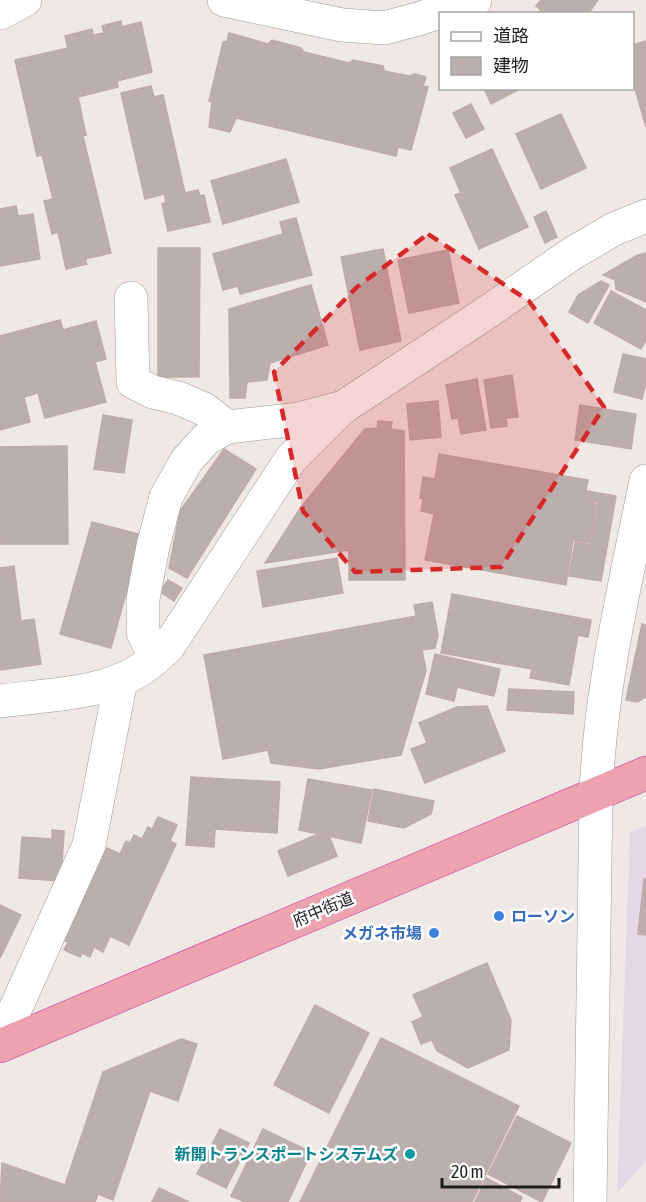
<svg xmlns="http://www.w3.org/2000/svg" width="646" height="1202" font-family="'Asap Condensed','Noto Sans JP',sans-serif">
  <rect width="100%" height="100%" fill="#efe8e5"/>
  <polygon fill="#e5d7e8" points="646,826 646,1161 617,1193 630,832"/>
  <g fill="#bbafae" stroke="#c0aaa8" stroke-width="1.5">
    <polygon points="541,0 598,0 588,14 545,14 536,6"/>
    <polygon points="121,21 122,27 141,22 152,72 117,81 118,87 78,97 86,135 83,136 111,253 85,259 87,264 66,269 58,232 52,234 44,201 53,199 42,155 37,156 15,60 68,48 65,36 92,29 93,35 104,33 102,26"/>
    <polygon points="229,33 268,44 272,40 301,48 304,52 349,63 353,60 383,66 384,71 409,76 415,74 426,77 423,86 428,87 411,150 398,147 396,156 236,118 230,132 209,127 212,102 209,101 223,42 227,41"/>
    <polygon points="646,41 646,127 632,78 632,45"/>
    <polygon points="151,86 154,97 163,95 185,193 198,190 200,196 204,195 210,222 168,231 162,204 166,202 164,194 145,199 121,93"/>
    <polygon points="484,88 522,88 491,104"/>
    <polygon points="471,104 484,129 466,138 453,113"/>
    <polygon points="561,114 586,168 541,189 516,134"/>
    <polygon points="492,149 528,227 479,249 455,195 461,193 450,168"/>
    <polygon points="286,159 299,202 223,224 211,181"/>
    <polygon points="16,206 18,216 33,214 40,259 0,266 0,209"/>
    <polygon points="546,211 557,237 545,243 534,217"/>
    <polygon points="296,218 312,275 240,294 238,286 223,290 213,254 283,234 280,222"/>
    <polygon points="158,248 200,248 199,377 158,377"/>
    <polygon points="383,249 401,341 360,350 341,257"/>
    <polygon points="448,250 459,303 409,313 398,260"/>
    <polygon points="646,253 646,302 616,289 615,280 603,275 638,255"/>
    <polygon points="601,281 609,285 588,323 569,312 578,295"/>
    <polygon points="311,285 328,345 270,363 267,380 247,382 245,398 230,398 229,309"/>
    <polygon points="611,291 646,310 646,340 641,349 594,323"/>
    <polygon points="60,320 63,330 96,321 106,359 95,362 106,402 45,418 38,393 24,397 30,422 0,430 0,336"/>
    <polygon points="623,354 646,359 646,382 642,399 614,392"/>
    <polygon points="512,375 518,417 506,418 507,426 491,428 484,380"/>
    <polygon points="477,379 486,430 461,434 458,418 452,419 446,385"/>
    <polygon points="438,401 441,437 410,440 407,404"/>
    <polygon points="580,405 636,414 631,449 575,440"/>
    <polygon points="103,415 132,420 124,473 94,469"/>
    <polygon points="378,421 392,422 391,429 404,431 405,580 349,580 349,550 265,563 301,507 365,429 377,428"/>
    <polygon points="67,446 68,544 0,544 0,447"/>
    <polygon points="224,449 256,469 187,578 169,568 180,511"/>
    <polygon points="439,454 588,480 584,501 596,504 590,543 573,540 566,585 425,560 434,514 421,511 423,499 420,498 423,477 435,479"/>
    <polygon points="587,491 616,496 601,581 569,576 575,542 591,545 598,502 585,501"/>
    <polygon points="92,522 142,535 111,648 60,634"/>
    <polygon points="337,558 343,593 263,607 257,571"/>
    <polygon points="14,566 21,621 34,619 41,664 0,670 0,568"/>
    <polygon points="168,580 182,588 174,601 160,592"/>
    <polygon points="452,594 591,620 588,637 578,635 569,685 530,678 532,669 441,653"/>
    <polygon points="432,602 438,635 435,648 422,650 426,671 401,755 319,769 271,763 268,750 223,759 204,655 416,616 414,605"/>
    <polygon points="642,624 646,625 646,697 637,702 626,700"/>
    <polygon points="435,654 500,669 494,696 457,687 454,701 426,694"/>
    <polygon points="509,689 574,692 573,714 507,710"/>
    <polygon points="487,706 505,751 425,783 411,749 427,743 419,723 457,707"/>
    <polygon points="191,777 280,782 277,833 215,829 214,847 186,845"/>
    <polygon points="308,779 372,790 361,843 299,830"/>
    <polygon points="374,789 434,801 431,814 404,828 368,821"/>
    <polygon points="158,817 177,825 170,841 176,844 129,945 110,936 103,952 94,947 90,957 82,953 80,957 64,950 68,942 64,940 107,848 120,854 126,841 130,843 134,835 142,839 148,827 152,829"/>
    <polygon points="52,830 64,831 61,881 19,878 22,837 52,839"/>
    <polygon points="316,835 330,838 337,856 288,876 278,851"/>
    <polygon points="644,879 646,879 646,935 638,934"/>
    <polygon points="0,905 21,915 0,958"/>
    <polygon points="487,963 511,1020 509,1050 468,1068 437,1051 432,1040 421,1044 412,1022 423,1017 413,995"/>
    <polygon points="315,1005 369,1033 329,1113 274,1085"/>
    <polygon points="381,1038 519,1106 472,1202 300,1202"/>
    <polygon points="181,1039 197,1044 178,1101 150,1091 113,1200 98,1194 95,1202 0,1202 2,1163 65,1185 103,1072"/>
    <polygon points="517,1116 571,1143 542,1202 488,1174"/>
    <polygon points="220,1129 249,1143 226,1188 197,1174"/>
    <polygon points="263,1129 311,1152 288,1202 245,1202 231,1196"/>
    <polygon points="486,1178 522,1197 520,1202 475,1202"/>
    <polygon points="159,1188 189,1202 152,1202"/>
  </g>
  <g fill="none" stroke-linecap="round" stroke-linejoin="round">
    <g stroke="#9b9b9b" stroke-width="34">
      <g id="minor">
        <polyline points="224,0 342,25 384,28 418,19 475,0"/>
        <polyline points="0,13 25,0"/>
        <polyline points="131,298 133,382 153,392 178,398 204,409 227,427"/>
        <polyline points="155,658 143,632 143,599 153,546 166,497 187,460 206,439 227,427 299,419 340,408"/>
        <path d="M0,701C45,695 105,695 143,668C152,662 160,654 168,647L291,459L342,408L483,315L573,253L614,229L646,216"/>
        <path d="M596,794C600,689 625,584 646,481"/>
        <polyline points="0,1043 89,845 121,680"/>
      </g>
    </g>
    <g stroke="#9b9b9b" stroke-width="34">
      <polyline id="tertiary" points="590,1202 596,794"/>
    </g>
    <g stroke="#d22d9f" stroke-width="34">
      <polyline id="trunk" points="0,1046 646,773"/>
    </g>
    <use href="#minor" stroke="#fff" stroke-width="33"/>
    <use href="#tertiary" stroke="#fff" stroke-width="33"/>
    <use href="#trunk" stroke="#eca2af" stroke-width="33"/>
  </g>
  <path fill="#d62828" fill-opacity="0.2" stroke="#d62828" stroke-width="4.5" stroke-dasharray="12 8" stroke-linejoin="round" d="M428,234L529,301L604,407L501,567L355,572L303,511L274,372L357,287Z"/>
  <g fill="#3f7fe0" stroke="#fff" stroke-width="2">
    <circle cx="499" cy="916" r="6"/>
    <circle cx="434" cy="933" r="6"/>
  </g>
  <circle fill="#0f9aa8" stroke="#fff" stroke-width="2" cx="410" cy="1154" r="6"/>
  <g text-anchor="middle" stroke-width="5" stroke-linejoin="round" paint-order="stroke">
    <g font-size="16" fill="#1e1e1e" stroke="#fff">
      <text transform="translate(323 909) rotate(-23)" y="6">府中街道</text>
    </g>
    <g font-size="16" font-weight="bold" fill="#366cbe" stroke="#fff" text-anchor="start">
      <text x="511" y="922">ローソン</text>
      <text x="422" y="939" text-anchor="end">メガネ市場</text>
    </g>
    <g font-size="16" font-weight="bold" fill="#0d838f" stroke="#fff" text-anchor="end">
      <text x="398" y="1160">新開トランスポートシステムズ</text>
    </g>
  </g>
  <rect x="439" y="12" width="195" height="78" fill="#ffffff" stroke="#a5a5a5" stroke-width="1.5"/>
  <rect x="451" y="32" width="30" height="9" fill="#ffffff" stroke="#a5a5a5" stroke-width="1.5"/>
  <text x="493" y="42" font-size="18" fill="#1e1e1e">道路</text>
  <rect x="451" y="57" width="30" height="18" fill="#bbafae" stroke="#a5a5a5" stroke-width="1.5"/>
  <text x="493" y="72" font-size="18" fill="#1e1e1e">建物</text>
  <path d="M442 1178v9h117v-9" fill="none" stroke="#1e1e1e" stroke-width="3"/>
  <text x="451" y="1178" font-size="18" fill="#1e1e1e" stroke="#ffffff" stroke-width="4.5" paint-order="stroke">20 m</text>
</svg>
